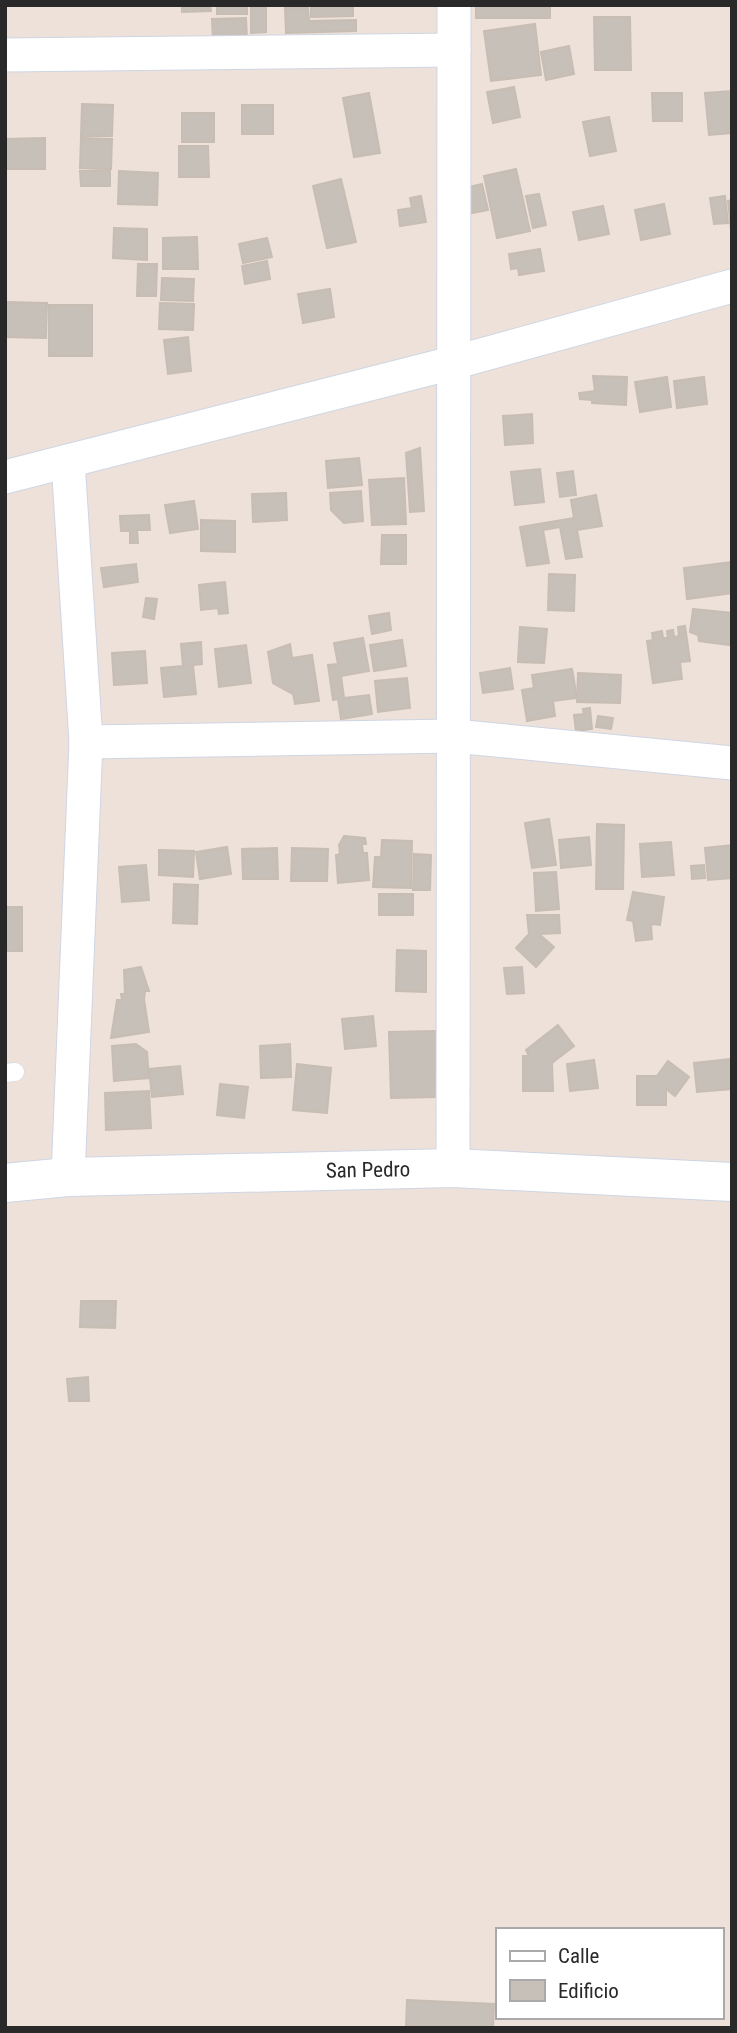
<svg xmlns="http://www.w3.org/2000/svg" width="737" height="2033" font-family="'Roboto Condensed',sans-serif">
  <rect width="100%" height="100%" fill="#ede1d9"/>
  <g fill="#c7c0b8" stroke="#c8bdb3" stroke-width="2">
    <polygon points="182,5 210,5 211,11 182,12"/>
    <rect x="217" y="5" width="30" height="9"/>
    <polygon points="251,5 266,5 266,32 251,33"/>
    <polygon points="311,5 353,5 353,16 311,17"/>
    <rect x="476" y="5" width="74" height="13"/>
    <polygon points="285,8 308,8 309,21 356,20 356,31 286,33"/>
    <polygon points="594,17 630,17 631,70 595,70"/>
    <polygon points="246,18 247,39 213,40 212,19"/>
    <polygon points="535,24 541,75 491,81 484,31"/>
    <polygon points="569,46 574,74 546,80 541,52"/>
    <polygon points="514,87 520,117 493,123 487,92"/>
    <polygon points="732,91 732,133 709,135 705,93"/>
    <polygon points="369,93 380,153 354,157 343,98"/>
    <polygon points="652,93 682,93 682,121 653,121"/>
    <polygon points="82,104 113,105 112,136 81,136"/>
    <rect x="242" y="105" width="31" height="29"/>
    <rect x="182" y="113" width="32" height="29"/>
    <polygon points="609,117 616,151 590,156 583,122"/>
    <polygon points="45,138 45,169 5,169 5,139"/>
    <polygon points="81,138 112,139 111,169 80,168"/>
    <polygon points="179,146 208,146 209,177 179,177"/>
    <polygon points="516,169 530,231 497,238 484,176"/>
    <polygon points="110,170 110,186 81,186 80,171"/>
    <polygon points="119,171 158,173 157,205 118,204"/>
    <polygon points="341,179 356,242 327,248 313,186"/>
    <polygon points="482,184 488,210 467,214 461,189"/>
    <polygon points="539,194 546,225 533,228 526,196"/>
    <polygon points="421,196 426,222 400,226 398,210 412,208 410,198"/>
    <polygon points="725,196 728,223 714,224 710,198"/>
    <polygon points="732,200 732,230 731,230 728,201"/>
    <polygon points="664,204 670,234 641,240 635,210"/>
    <polygon points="603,206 609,234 579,240 573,212"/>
    <polygon points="114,228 147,229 147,260 113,258"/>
    <polygon points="197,237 198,269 163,269 163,238"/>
    <polygon points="267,238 272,257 243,263 239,244"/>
    <polygon points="540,249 544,271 519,275 518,268 511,269 509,254"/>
    <polygon points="267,261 270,279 245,284 242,266"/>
    <polygon points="138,264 157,264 156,296 137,296"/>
    <polygon points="162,278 194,279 193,301 161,300"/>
    <polygon points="330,289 334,317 303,323 298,294"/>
    <polygon points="5,302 47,303 46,338 5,337"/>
    <polygon points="160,303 194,304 193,330 159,329"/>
    <rect x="49" y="305" width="43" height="51"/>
    <polygon points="188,337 191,371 168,374 164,340"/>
    <polygon points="593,376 627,377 626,405 592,403 592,400 580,399 579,393 595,391"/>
    <polygon points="667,377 671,407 640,412 635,382"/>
    <polygon points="704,377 707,404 677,408 674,381"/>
    <polygon points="532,414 533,443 505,445 503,416"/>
    <polygon points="420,448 424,511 410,512 406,453"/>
    <polygon points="359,458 362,485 328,488 326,461"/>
    <polygon points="540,469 544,502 515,505 511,472"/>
    <polygon points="573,471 576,495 560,497 557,473"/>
    <polygon points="404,478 406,524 372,525 369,480"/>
    <polygon points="361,491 363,521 344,523 331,510 330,493"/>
    <polygon points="286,493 287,520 253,522 252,494"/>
    <polygon points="596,495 602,526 577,530 582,557 566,559 560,527 543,530 549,563 527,566 520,527 574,518 571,500"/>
    <polygon points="194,501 198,529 170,533 165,505"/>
    <polygon points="149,515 150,530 137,530 138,543 130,543 130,531 121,531 120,516"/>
    <polygon points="201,520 235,521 235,552 201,551"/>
    <polygon points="382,535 406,535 406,564 381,564"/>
    <polygon points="732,562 732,593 687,599 684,568"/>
    <polygon points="136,564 138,582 104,587 101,568"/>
    <polygon points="549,574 575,575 574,611 548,610"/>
    <polygon points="225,582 228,613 219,614 218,608 201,610 199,585"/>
    <polygon points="146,598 157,599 154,619 143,617"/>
    <polygon points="693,609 732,613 730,645 699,641 698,635 690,632"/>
    <polygon points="389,613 391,630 372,634 369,616"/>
    <polygon points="685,626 690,661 680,662 682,679 653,683 647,641 653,640 652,633 662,631 663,638 668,638 667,631 673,630 674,637 679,636 678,627"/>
    <polygon points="520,627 547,629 544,663 518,662"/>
    <polygon points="363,638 369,671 341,676 344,698 369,695 372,714 341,719 338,699 333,700 328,665 338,664 334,643"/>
    <polygon points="402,640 406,666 374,671 370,645"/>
    <polygon points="201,642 202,664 193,665 196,694 164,697 161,668 183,666 181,644"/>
    <polygon points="290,644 292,658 312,655 319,701 295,704 293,694 273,683 268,652"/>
    <polygon points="246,645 251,683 219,687 215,649"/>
    <polygon points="145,651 147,683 114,685 112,653"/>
    <polygon points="510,668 513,689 483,693 480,673"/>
    <polygon points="572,669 577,698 553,701 555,716 527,721 522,690 534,688 532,675"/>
    <polygon points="578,673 621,675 620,703 577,702"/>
    <polygon points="407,678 410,708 378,712 375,681"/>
    <polygon points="590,708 592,729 576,731 574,715 584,714 583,709"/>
    <polygon points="598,716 613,718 611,729 596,727"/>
    <polygon points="549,819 556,865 532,868 525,823"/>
    <polygon points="597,824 624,825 623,889 596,889"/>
    <polygon points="344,836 365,838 366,844 362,844 363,853 367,853 369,880 338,883 336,855 340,854 339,845"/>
    <polygon points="589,837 591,865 561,868 559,840"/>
    <polygon points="382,840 412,841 411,888 373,887 375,857 381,857"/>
    <polygon points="671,842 674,875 642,877 640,844"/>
    <polygon points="732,845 732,878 708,880 705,848"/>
    <polygon points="227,847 231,874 200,879 196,852"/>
    <polygon points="277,848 278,879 243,879 242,849"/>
    <polygon points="292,848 328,849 327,881 291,881"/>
    <polygon points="159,850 194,851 193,877 159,875"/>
    <polygon points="414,854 431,855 430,890 413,890"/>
    <polygon points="146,865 149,900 122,902 119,867"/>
    <polygon points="704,865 705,878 692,879 691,866"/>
    <polygon points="556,872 559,909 536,911 534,873"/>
    <polygon points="174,884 198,885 197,924 173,923"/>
    <polygon points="633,892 664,897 660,925 651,924 652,939 636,941 633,921 627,920"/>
    <rect x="379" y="894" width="34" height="21"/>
    <rect x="5" y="907" width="17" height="44"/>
    <polygon points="527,915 559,915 560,933 539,934 554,947 536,967 516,948 529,934"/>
    <polygon points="397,950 426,951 426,992 396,991"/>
    <polygon points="141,967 149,991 145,991 144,999 149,1032 111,1038 117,1000 122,1000 121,994 125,994 124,970"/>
    <polygon points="522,967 524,993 507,994 504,968"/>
    <polygon points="373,1016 376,1046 345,1049 342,1019"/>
    <polygon points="558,1025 574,1046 552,1063 553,1091 523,1091 523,1056 529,1056 526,1050"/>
    <polygon points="435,1031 437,1097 391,1098 389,1032"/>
    <polygon points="136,1044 147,1052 149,1078 114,1081 112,1046"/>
    <polygon points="290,1044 291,1077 261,1078 260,1046"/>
    <polygon points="730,1059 732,1089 697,1092 694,1063"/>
    <polygon points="594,1060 598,1088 570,1091 567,1064"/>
    <polygon points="668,1061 689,1077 675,1096 666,1089 666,1105 637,1105 637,1076 657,1076"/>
    <polygon points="297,1064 331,1068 327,1113 293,1110"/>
    <polygon points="180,1066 183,1094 152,1097 149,1069"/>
    <polygon points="220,1084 248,1087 244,1118 217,1115"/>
    <polygon points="149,1091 151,1128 106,1130 105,1093"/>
    <polygon points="81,1301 116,1301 115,1328 80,1327"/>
    <polygon points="88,1377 89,1401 69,1401 67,1379"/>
    <polygon points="407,2000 494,2004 493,2028 406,2028"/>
  </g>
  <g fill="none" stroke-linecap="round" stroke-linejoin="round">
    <g stroke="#ced6e4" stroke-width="19">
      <polyline id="service" points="5,1073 15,1072"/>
    </g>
    <g stroke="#ced6e4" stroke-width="35">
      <g id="minor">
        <polyline points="5,55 454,50"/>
        <polyline points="68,461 86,742"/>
        <polyline points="5,477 456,362 732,286"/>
        <polyline points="453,1168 454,5"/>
        <polyline points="68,1177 86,742 454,736 732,763"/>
      </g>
    </g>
    <g stroke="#ced6e4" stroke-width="40">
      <polyline id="secondary" points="5,1183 68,1177 453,1168 732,1182"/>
    </g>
    <use href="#service" stroke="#fff" stroke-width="18"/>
    <use href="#minor" stroke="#fff" stroke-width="33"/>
    <use href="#secondary" stroke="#fff" stroke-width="38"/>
  </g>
  <g text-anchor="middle" stroke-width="6" stroke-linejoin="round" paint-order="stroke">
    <g font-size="21" fill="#292929" stroke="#fff">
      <text transform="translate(368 1170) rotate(-1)" y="7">San Pedro</text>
    </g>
  </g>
  <rect width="737" height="2033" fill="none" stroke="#292929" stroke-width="14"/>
  <rect x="496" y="1928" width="228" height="91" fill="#ffffff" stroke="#a9a9a9" stroke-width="2"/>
  <rect x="510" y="1951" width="35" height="10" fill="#ffffff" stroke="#a9a9a9" stroke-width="2"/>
  <text x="558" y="1963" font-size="21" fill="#292929">Calle</text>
  <rect x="510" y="1980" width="35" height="21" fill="#c7c0b8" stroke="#a9a9a9" stroke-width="2"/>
  <text x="558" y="1998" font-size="21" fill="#292929">Edificio</text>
</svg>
